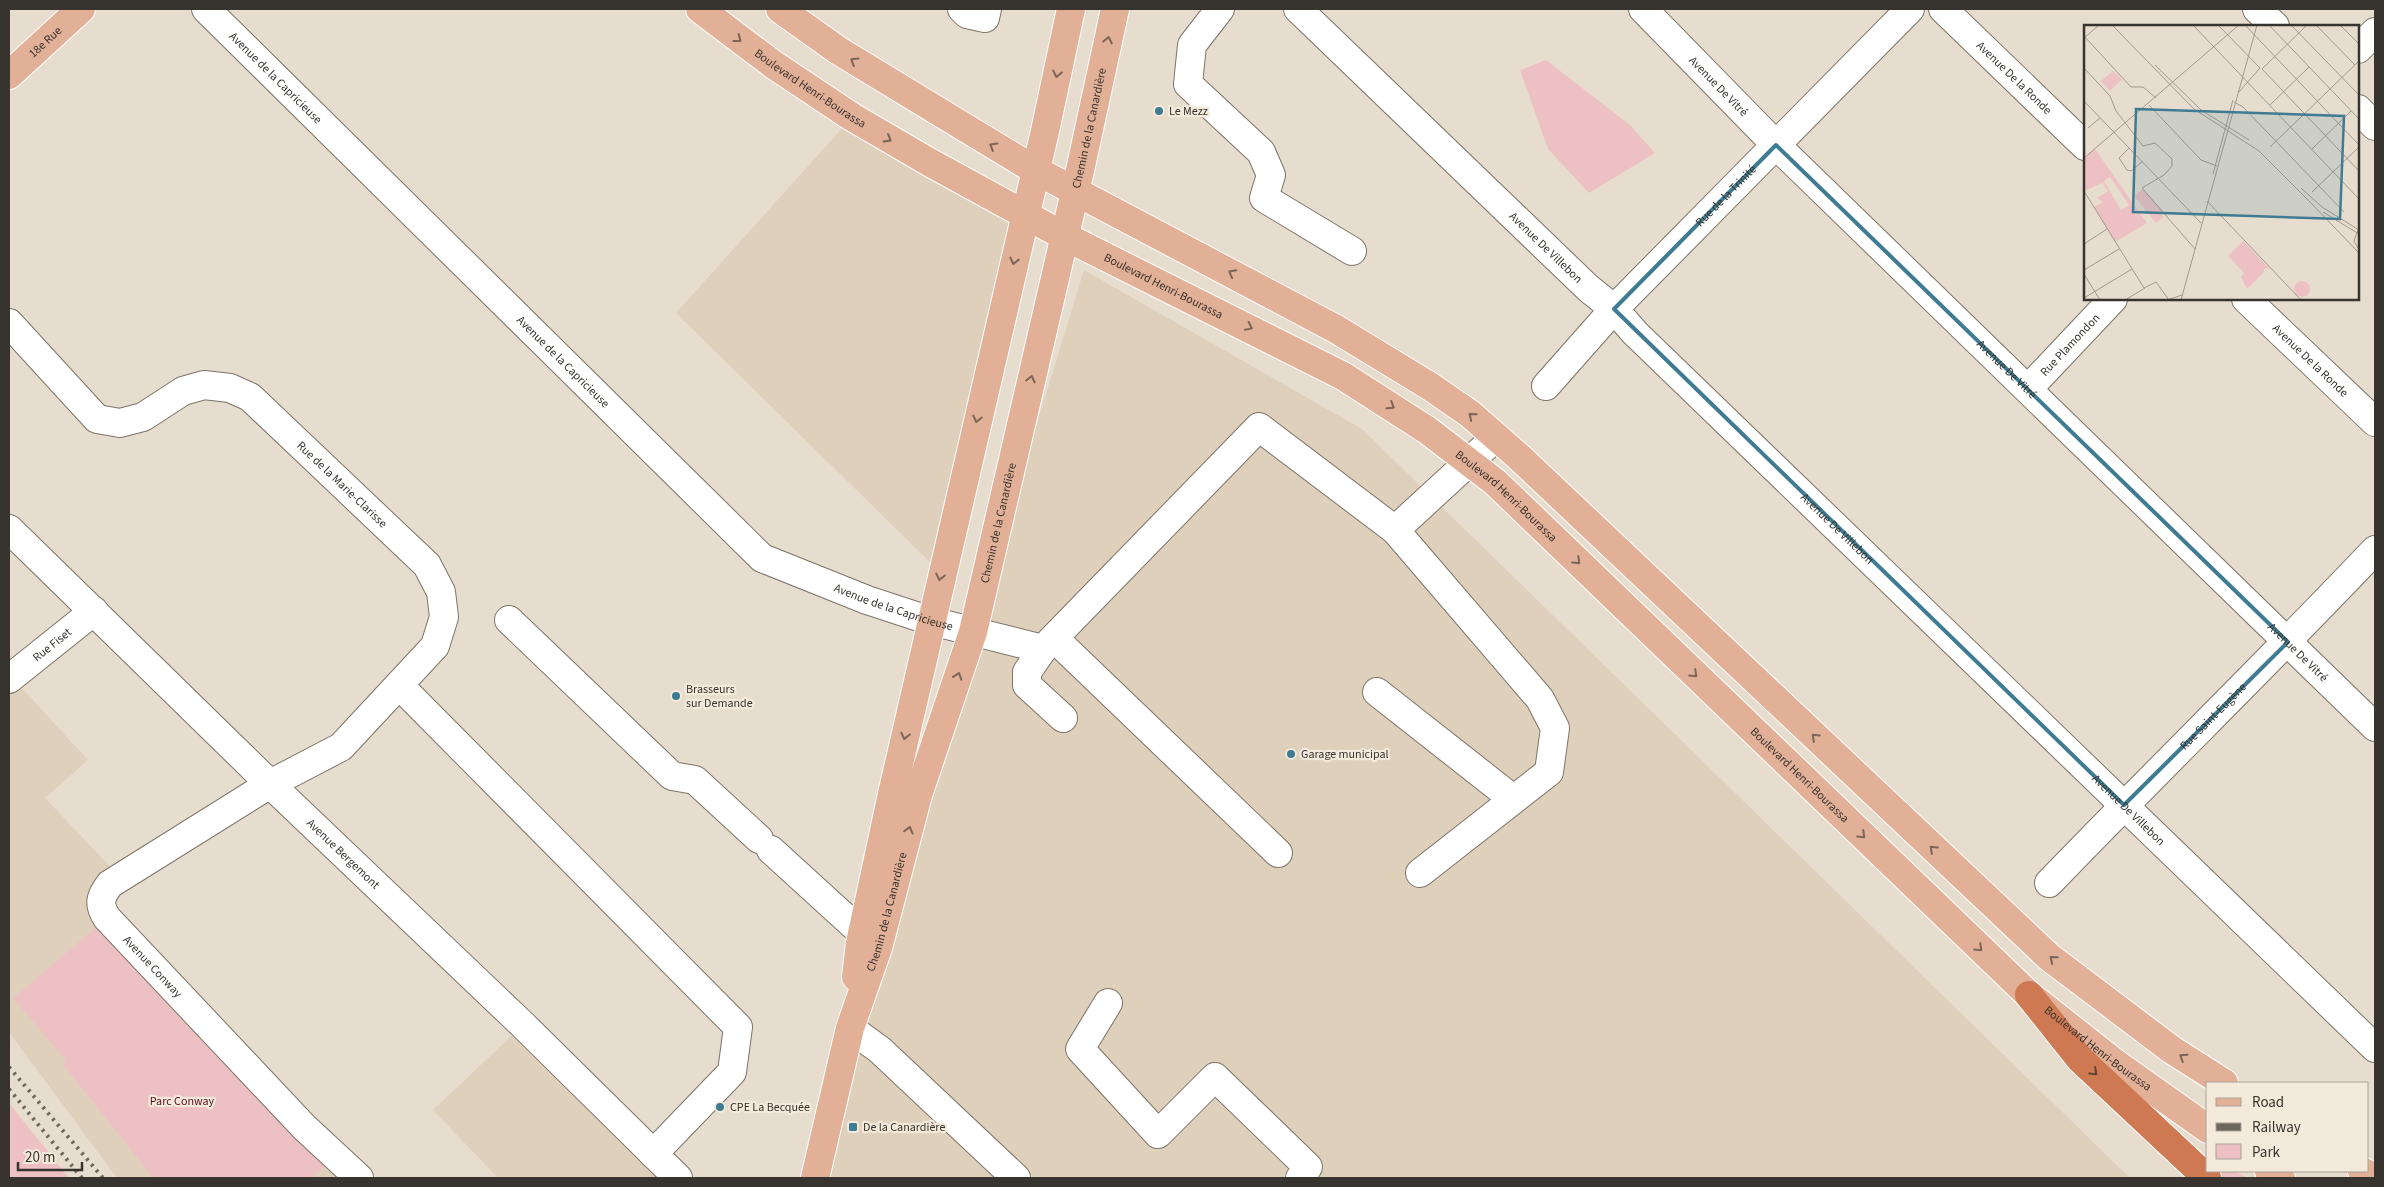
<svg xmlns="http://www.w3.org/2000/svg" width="2384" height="1187" font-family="'Source Sans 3',sans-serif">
  <rect width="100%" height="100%" fill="#e7ddcf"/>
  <g fill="#dfd0bc">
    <polygon points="852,117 1026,214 941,573 676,313"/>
    <polygon points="1084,270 1362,429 2130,1178 821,1178 973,632"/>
    <polygon points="9,674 88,760 45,798 121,878 67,1061 63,1065 153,1178 117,1178 9,1032"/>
    <polygon points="523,1025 678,1178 498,1178 433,1110"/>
    <polygon points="337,1155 359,1178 312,1178"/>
  </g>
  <g fill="#edc1c3">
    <polygon points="1546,60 1630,125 1655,153 1589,193 1548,149 1520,70"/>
    <polygon points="107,918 337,1155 312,1178 153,1178 63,1065 66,1061 13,998"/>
    <polygon points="9,1103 69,1178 9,1178"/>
    <polygon points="2211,1171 2235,1171 2248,1178 2219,1178"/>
  </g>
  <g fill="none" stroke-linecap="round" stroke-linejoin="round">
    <g stroke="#7d7367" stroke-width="30">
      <g id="minor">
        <path id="s1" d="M206,9L762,558L867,600L931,621L1043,649L1259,427L1395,530L1540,699L1555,728L1549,772L1420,873"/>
        <polyline points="962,9 967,14 985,18 987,9"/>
        <polyline points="1220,9 1192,45 1188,84 1261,152 1271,175 1264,198 1352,251"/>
        <path id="s2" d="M1298,9L1588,288L1614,309L1635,333L2375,1048"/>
        <path id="s3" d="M1643,9L1776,145L2375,727"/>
        <path id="s4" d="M1943,9L2085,146"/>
        <polyline points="2257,9 2275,26"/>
        <polyline points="2358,49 2375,32"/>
        <polyline points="2358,109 2375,126"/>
        <path id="s5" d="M2246,299L2375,422"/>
        <path id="s6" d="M9,323L97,419L120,423L143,417L183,391L204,385L230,388L250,397L427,565L441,592L444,617L435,646L341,747L270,784L110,884C100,897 98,904 107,918L304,1127L359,1178"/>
        <path id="s7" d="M1546,386L1614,309L1910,9"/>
        <path id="s8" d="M2028,389L2113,299"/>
        <path id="s9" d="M9,529L270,784L523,1025L678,1178"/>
        <polyline points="1395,530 1496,437"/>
        <polyline points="509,620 672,776 695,780 759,839"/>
        <polyline points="1054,638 1278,853"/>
        <polyline points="1043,649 1027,672 1027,685 1063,718"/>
        <path id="s10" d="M9,679L94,611"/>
        <polyline points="399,685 738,1027 732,1072 653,1154"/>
        <polyline points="1377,692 1513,799"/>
        <polyline points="771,850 862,933"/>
        <path id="s11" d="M2049,883C2157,771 2268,663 2375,550"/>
        <polyline points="1108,1003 1080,1049 1158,1134 1215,1077 1308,1167 1300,1178"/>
        <polyline points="850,1028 880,1050 1016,1178"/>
      </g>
    </g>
    <g stroke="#fff" stroke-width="30">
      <g id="major">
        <path id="s12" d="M700,9L774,65L852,117L929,162L1064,236L1343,376L1427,430L1495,482L2029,995L2115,1063L2208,1129"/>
        <polyline points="780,9 839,51 1035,170 1336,329 1431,387 1470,414 1519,457 2049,957 2172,1050 2224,1083"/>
        <path id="s13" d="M9,75L81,9"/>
        <polyline points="856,977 860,943 892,794 1045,131 1071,9"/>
        <polyline points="2269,1171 2281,1178"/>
        <polyline points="2362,1171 2374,1178"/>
        <path id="s14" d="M815,1178L850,1028L878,948L918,795L973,632L1081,166L1115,9"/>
      </g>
    </g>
    <g stroke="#fff" stroke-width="30">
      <polyline id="highway" points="2029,995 2080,1059 2207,1178"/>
    </g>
    <use href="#minor" stroke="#fff" stroke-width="28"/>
    <use href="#major" stroke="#e2af97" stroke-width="28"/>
    <use href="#highway" stroke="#ce7952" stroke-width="28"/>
    <g stroke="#6c665e" stroke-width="4" stroke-dasharray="2.5 5" stroke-linecap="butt">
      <polyline points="9,1067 103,1178"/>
      <polyline points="9,1089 82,1178"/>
    </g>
  </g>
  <defs><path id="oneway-chevron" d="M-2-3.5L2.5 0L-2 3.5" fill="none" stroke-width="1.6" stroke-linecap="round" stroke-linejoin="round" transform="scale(1.25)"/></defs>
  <g stroke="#7b6558">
    <use href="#oneway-chevron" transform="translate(738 39) rotate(37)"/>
    <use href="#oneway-chevron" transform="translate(1108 40) rotate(-78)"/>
    <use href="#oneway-chevron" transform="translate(854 61) rotate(-148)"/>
    <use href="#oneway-chevron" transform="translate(1057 74) rotate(102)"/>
    <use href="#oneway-chevron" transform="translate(888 139) rotate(30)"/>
    <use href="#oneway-chevron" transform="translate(993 146) rotate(-149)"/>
    <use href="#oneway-chevron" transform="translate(1014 261) rotate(103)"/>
    <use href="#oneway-chevron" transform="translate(1232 273) rotate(-152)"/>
    <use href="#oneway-chevron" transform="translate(1249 327) rotate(26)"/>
    <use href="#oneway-chevron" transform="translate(1031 379) rotate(-77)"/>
    <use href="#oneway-chevron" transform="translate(1391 406) rotate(33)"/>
    <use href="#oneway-chevron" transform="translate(1472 416) rotate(-141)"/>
    <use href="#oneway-chevron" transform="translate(977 419) rotate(103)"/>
    <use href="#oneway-chevron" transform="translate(1577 561) rotate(44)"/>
    <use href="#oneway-chevron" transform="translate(940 577) rotate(102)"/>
    <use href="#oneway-chevron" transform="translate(1694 674) rotate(44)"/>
    <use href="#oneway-chevron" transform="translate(958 676) rotate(-71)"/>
    <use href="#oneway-chevron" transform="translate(905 736) rotate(103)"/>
    <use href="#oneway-chevron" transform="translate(1815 737) rotate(-137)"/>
    <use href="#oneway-chevron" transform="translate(909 830) rotate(-75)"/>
    <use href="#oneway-chevron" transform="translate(1862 835) rotate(44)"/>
    <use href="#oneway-chevron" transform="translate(1933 849) rotate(-137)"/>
    <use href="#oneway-chevron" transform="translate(1979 948) rotate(44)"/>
    <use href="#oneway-chevron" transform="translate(2053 959) rotate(-141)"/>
    <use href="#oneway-chevron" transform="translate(2183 1057) rotate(-147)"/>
  </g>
  <use stroke="#5d4437" href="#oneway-chevron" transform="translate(2094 1072) rotate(43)"/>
  <path fill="none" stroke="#3f7b92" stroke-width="4" stroke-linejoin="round" d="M1776,145L2288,642L2124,805L1614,309Z"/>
  <g fill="#3f7b92" stroke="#f4eadc" stroke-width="2">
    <circle cx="1159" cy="111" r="5"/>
    <circle cx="676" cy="696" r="5"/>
    <circle cx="1291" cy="754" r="5"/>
    <circle cx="720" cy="1107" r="5"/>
    <rect x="848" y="1122" width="10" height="10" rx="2.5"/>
  </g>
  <g text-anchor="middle" stroke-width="4.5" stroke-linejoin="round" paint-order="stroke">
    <g font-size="12" fill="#37332e" stroke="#f4eadc">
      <text dy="4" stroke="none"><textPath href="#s13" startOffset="49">18e Rue</textPath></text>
      <text dy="4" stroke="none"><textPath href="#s1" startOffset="98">Avenue de la Capricieuse</textPath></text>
      <text dy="4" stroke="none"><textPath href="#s4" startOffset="99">Avenue De la Ronde</textPath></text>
      <text dy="4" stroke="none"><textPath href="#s3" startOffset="108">Avenue De Vitré</textPath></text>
      <text dy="4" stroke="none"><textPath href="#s12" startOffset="136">Boulevard Henri-Bourassa</textPath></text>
      <text dy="4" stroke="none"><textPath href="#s14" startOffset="1086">Chemin de la Canardière</textPath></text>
      <text dy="4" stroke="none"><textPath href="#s7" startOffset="262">Rue de la Trinité</textPath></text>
      <text dy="4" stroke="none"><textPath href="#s2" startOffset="344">Avenue De Villebon</textPath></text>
      <text dy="4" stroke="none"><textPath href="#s12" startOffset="541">Boulevard Henri-Bourassa</textPath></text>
      <text dy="4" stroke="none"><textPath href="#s8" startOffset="61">Rue Plamondon</textPath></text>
      <text dy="4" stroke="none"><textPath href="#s5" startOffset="89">Avenue De la Ronde</textPath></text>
      <text dy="4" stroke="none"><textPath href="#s1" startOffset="502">Avenue de la Capricieuse</textPath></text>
      <text dy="4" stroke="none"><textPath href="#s3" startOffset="512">Avenue De Vitré</textPath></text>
      <text dy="4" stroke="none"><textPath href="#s6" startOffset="422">Rue de la Marie-Clarisse</textPath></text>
      <text dy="4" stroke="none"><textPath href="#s12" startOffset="945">Boulevard Henri-Bourassa</textPath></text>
      <text dy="4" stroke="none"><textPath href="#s14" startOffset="681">Chemin de la Canardière</textPath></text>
      <text dy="4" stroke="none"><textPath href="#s2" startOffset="749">Avenue De Villebon</textPath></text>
      <text dy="4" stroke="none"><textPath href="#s1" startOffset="922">Avenue de la Capricieuse</textPath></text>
      <text dy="4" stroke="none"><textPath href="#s10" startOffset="55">Rue Fiset</textPath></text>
      <text dy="4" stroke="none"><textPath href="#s3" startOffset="918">Avenue De Vitré</textPath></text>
      <text dy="4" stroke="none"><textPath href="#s11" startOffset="234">Rue Saint-Eugène</textPath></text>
      <text dy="4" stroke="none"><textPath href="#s12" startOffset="1350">Boulevard Henri-Bourassa</textPath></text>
      <text dy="4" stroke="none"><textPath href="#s2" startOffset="1154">Avenue De Villebon</textPath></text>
      <text dy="4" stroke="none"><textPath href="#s9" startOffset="466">Avenue Bergemont</textPath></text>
      <text dy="4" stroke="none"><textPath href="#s14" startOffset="276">Chemin de la Canardière</textPath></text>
      <text dy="4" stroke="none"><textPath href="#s6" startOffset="1136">Avenue Conway</textPath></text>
      <text dy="4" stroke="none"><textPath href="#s12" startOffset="1755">Boulevard Henri-Bourassa</textPath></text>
    </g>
    <g font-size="12" fill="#37332e" stroke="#f4eadc" text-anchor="start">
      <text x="1169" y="115">Le Mezz</text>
      <text x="686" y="693">Brasseurs<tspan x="686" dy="14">sur Demande</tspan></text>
      <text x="1301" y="758">Garage municipal</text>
      <text x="730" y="1111">CPE La Becquée</text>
      <text x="863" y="1131">De la Canardière</text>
    </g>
    <g font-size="12" fill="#5c111f" stroke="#f4eadc">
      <text x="182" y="1105">Parc Conway</text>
    </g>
  </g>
  <g transform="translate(2084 25)">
    <rect width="275" height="275" fill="#e7ddcf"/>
    <path d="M29,46L38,54L26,66L17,56ZM11,124L63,198L31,217L10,182L19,177L13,173L24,166L18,158L0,166V133ZM26,152L45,180L37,185L20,156ZM59,164L78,185L76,188L79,192L72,198L50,171ZM159,216L185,243H181L179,248L163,264L157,252L160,248L144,231ZM210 264a8 8 0 1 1 16 0a8 8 0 1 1-16 0Z" fill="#edc1c3" fill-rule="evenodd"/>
    <path fill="none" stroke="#a1998f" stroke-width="1" d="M28,0L110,84L175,126L228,179M109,0L275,174M134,0L176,43L155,67M161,0L275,120M185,0L275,94M207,0L275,70M223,0L178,44L275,146M232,0L271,40M256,0L275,19M0,11L47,62H59L72,73M0,13L15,0M71,40L117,85L165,115M0,43L26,71L32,86L59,121L71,118L88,134V141L80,150L58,163L111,224M0,76L117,198M150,77L159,82L260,187M65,80L117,135L133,141M186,80L225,42M4,103L16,93M186,122L275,36M45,123L35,133L43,145L47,146L58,137M228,124L267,86M0,133L155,0M129,149L149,75M217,163L238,182L275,205M0,166L60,263L72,257L85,275M228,167L275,122M123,176L217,275M226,177L275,228M239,187L275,209M0,219L23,204M274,223L270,216L274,205M0,245L35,224M0,249L16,275M0,273L48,244M41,275L61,263M83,275L98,270M97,275L173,0"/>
    <path fill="#3f7b92" fill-opacity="0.15" stroke="#3f7b92" stroke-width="2.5" d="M52,84L260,91L256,194L49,187Z"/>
    <rect width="275" height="275" fill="none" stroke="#37332e" stroke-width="2.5"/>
  </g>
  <rect width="2384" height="1187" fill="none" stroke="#37332e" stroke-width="20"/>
  <rect x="2206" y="1082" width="162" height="90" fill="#f4eadc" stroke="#a8a196"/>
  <rect x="2216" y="1098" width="25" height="8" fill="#e2af97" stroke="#a8a196"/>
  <text x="2252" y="1107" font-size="15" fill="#37332e">Road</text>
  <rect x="2216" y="1123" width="25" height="8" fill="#6c665e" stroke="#a8a196"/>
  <text x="2252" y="1132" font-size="15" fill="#37332e">Railway</text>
  <rect x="2216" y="1144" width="25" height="15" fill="#edc1c3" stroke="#a8a196"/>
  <text x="2252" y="1157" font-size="15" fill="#37332e">Park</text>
  <path d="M18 1162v8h64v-8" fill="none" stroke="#37332e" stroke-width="2.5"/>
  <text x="25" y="1162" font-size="15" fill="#37332e" stroke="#f4eadc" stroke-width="4" paint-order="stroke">20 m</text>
</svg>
